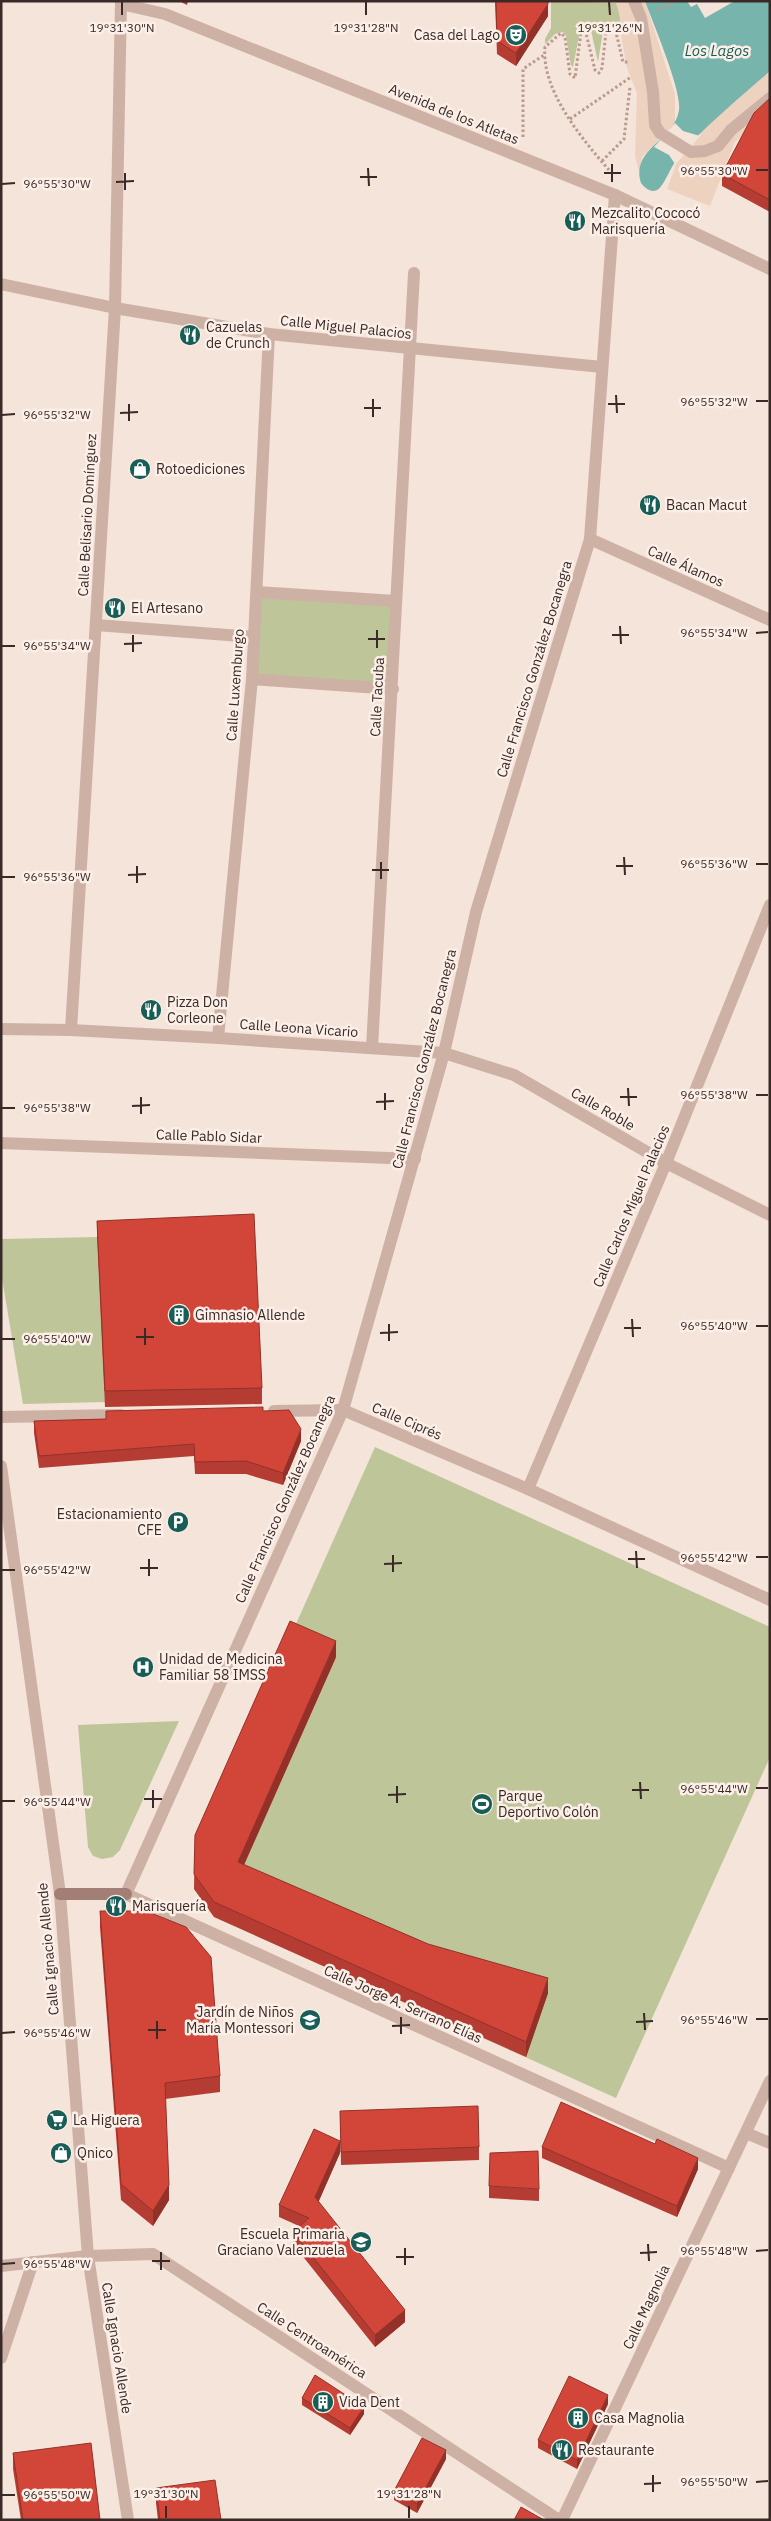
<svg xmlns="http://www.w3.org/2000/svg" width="771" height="2521" font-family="'IBM Plex Sans',sans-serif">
  <rect width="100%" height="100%" fill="#f4e4da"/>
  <g fill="#bdc599">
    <polygon points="551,1 617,3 621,23 603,31 598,62 590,26 583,27 580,31 573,67 571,65 566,36 563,32 555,34 545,44 545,39 551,28"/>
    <polygon points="260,596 393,604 389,685 256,676"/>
    <polygon points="97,1237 105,1402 23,1404 1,1272 1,1239"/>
    <polygon points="375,1447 770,1627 770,1757 616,2098 214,1917 194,1889 195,1850"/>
    <polygon points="179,1721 120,1850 113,1857 102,1859 93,1856 88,1847 78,1725"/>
  </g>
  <g fill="#eed2c0">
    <polygon points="615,1 645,1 675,94 675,123 642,157 639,172 635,155 637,93 627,68 621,35 620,14"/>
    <polygon points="770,71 770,110 735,142 710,206 667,189 676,164 700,136 703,128"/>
  </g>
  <path fill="#76b4ac" d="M645,1H770V71C739,99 707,124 680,155C672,163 664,187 657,190C651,193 645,188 641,183C630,149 675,140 679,110C682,91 653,23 645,1Z"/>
  <g fill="#f4e4da">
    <polygon points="687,1 733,1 733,2 705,18 697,4 691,7"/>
    <polygon points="675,123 683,131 700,136 675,164 669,155 654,147"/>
  </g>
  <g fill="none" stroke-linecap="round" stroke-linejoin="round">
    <g stroke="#ba9a8f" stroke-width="3" stroke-dasharray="2.5 2.5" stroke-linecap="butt">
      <polyline points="657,10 675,1"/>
      <polyline points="570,119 631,77"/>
      <polyline points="523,137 523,69 544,55"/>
      <polyline points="602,161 624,139 630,87"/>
      <path d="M609,170C582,139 541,90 545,47L561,33L565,37L570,74L575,78L581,32L585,29L595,70L599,73L602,68L606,32L615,28L623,62H629"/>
    </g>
    <g stroke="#ceb1a5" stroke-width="12">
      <polyline points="634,1 641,18 653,92 655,125 660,133 691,152 705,151 718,146 731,130 770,98"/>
      <polyline points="121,4 165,14 615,195 770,269"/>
      <polyline points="615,195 590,539 476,912 444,1053 343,1410 126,1894 729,2168"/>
      <polyline points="1,284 115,308 269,334 602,367"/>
      <polyline points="590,539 770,620"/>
      <polyline points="257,592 396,601"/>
      <polyline points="96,625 254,637"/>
      <polyline points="252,679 393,689"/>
      <polyline points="1,1029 71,1030 218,1038 444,1053 514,1075 666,1163 770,1215"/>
      <polyline points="71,1030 115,308 121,1"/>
      <polyline points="218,1038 252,679 269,334"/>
      <polyline points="372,1048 414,273"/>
      <polyline points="1,1143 415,1159"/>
      <polyline points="274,1411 343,1410 528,1489 770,1600"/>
      <polyline points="1,1417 121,1415"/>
      <polyline points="1,1466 60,1894 88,2256 128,2520"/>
      <polyline points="528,1489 666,1163 770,905"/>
      <polyline points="746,2133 770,2143"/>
      <polyline points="1,2266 88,2256 153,2254 559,2520"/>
      <polyline points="1,2358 33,2262"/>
      <polyline points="562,2520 770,2081"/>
    </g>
    <polyline stroke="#a27e76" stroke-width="12" points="60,1894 126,1894"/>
  </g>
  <g fill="#b53c32">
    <polygon points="179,1 188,1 187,5"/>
    <polygon points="495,1 548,1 548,16 516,66 497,54"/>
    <polygon points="770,98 770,212 722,186 722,174"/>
    <polygon points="97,1221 262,1388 262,1404 105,1407 97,1237"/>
    <polygon points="263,1411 301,1441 283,1485 246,1474 195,1474 194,1456 39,1468 34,1433 34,1421 106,1419"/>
    <polygon points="336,1657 244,1865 428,1944 548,1993 526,2057 214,1917 194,1889 195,1835"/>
    <polygon points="100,1911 220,2076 220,2092 165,2099 169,2200 153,2226 121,2200 100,1927"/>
    <polygon points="340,2111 479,2147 479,2160 341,2165"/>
    <polygon points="655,2144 698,2169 677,2217 542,2158 542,2147"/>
    <polygon points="340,2153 318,2202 405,2322 375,2347 293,2244 293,2232 299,2226 279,2217 279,2205"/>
    <polygon points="489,2186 539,2189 539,2201 489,2198"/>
    <polygon points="302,2398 364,2414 350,2435 302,2405"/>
    <polygon points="608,2404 577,2469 538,2448 538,2440"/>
    <polygon points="13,2453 100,2520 21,2520 13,2469"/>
    <polygon points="446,2459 417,2513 394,2500 394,2491"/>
    <polygon points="156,2488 221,2520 158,2520 156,2503"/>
  </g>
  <g fill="#933129">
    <polygon points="548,4 548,16 516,66 516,53"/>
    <polygon points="301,1429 301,1441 283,1485 283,1473"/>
    <polygon points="336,1641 336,1657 238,1878 238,1862"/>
    <polygon points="548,1978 548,1993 526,2057 526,2042"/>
    <polygon points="340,2141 340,2153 315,2210 315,2197"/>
    <polygon points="698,2158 698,2169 677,2217 677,2206"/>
    <polygon points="169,2185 169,2200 153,2226 153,2211"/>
    <polygon points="405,2310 405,2322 375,2347 375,2335"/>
    <polygon points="608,2395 608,2404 577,2469 577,2460"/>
    <polygon points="364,2407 364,2414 350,2435 350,2428"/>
    <polygon points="446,2450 446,2459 417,2513 417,2504"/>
  </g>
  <g fill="#d2463a" stroke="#933129">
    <polygon points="496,1 548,1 548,4 516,53 497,41"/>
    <polygon points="770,98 770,200 722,174 754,113"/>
    <polygon points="254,1214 262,1388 105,1391 97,1221"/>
    <polygon points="263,1407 263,1411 289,1410 301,1429 283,1473 246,1461 195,1462 194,1444 39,1456 34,1421 106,1419 106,1411"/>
    <polygon points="290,1621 336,1641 238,1862 428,1944 548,1978 526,2042 214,1902 194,1874 195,1835"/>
    <polygon points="100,1911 146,1911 186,1927 211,1957 220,2076 165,2083 169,2185 153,2211 121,2184"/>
    <polygon points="561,2102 655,2144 657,2139 698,2158 677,2206 542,2147"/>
    <polygon points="478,2106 479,2147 341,2152 340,2111"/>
    <polygon points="314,2129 340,2141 315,2197 405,2310 375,2335 293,2232 309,2218 279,2205"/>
    <polygon points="538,2151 539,2189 489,2186 490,2153"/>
    <polygon points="315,2375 364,2407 350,2428 302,2398"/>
    <polygon points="569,2376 608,2395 577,2460 538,2440"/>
    <polygon points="422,2438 446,2450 417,2504 394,2491"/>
    <polygon points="91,2443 100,2520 23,2520 13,2453"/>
    <polygon points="215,2480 221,2520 160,2520 156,2488"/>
    <polygon points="521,2507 544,2520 514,2520"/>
  </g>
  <path fill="none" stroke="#392927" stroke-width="2" d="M122,2V15M366,2V15M609,2L610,15M612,164V182M368,168L369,186M756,170H768M125,173V190M604,173H621M360,177H377M116,182L134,181M2,184L15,183M616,395L617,413M373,399V417M756,401H768M129,404V421M608,404H625M364,408H381M120,413L138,412M2,415L15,414M620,626L621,644M377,630V648M756,633L768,632M133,635V652M612,635H629M368,639H385M124,644L142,643M2,646H15M624,857L625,875M381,862V879M756,864H768M137,866V883M616,866H633M372,870H389M128,875L146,874M2,877H15M628,1088L629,1106M385,1093V1110M756,1095H768M141,1097V1114M620,1097H637M376,1102L394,1101M132,1106L150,1105M2,1108H15M632,1319L633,1337M389,1324V1341M756,1326H768M145,1328V1345M624,1328H641M380,1333L398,1332M136,1337H154M2,1339H15M636,1551L637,1568M393,1555V1572M756,1557H768M149,1559V1576M628,1559H645M384,1564L402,1563M140,1568H158M2,1570H15M640,1782L641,1799M397,1786V1803M756,1788H768M153,1790V1808M632,1790H649M388,1795L406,1794M144,1799H162M2,1801H15M644,2013L645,2030M401,2017V2034M756,2019H768M157,2021V2039M636,2022L653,2021M392,2026L410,2025M148,2030H166M2,2033L15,2032M648,2244L649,2261M405,2248V2265M756,2251L768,2250M161,2252V2270M640,2253L657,2252M396,2257H414M152,2261H170M2,2264L15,2263M653,2475V2492M756,2482L768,2481M644,2484L661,2483M2,2495H15M166,2506V2518M409,2506V2518"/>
  <defs>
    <g id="theatre-disc" transform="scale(1.125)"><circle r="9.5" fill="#185e57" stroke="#fbefe7"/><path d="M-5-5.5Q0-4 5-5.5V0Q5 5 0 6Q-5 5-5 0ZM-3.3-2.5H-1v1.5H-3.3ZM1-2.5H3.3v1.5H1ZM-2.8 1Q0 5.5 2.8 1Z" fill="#fff"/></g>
    <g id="restaurant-disc" transform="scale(1.125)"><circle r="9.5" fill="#185e57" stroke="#fbefe7"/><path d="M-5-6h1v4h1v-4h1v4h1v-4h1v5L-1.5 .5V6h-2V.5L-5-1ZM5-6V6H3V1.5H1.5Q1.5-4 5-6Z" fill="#fff"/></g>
    <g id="shop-disc" transform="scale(1.125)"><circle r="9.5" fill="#185e57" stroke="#fbefe7"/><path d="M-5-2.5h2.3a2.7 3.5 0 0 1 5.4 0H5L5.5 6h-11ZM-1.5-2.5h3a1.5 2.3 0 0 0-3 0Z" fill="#fff"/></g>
    <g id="building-disc" transform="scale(1.125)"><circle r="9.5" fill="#185e57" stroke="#fbefe7"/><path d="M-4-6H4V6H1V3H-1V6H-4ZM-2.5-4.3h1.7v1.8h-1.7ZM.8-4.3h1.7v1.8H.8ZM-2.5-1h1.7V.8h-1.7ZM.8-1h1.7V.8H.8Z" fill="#fff"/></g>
    <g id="parking-disc" transform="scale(1.125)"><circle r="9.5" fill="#185e57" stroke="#fbefe7"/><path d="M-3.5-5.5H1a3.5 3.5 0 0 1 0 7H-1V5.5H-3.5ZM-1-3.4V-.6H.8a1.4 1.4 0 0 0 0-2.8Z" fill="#fff"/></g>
    <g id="hospital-disc" transform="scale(1.125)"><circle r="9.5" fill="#185e57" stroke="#fbefe7"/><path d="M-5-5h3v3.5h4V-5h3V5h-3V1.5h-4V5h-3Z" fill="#fff"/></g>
    <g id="stadium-disc" transform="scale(1.125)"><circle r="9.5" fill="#185e57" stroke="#fbefe7"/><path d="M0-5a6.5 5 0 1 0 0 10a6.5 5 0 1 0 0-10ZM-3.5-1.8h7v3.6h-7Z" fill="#fff"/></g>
    <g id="school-disc" transform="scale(1.125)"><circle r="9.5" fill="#185e57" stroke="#fbefe7"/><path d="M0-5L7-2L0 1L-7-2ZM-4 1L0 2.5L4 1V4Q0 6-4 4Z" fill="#fff"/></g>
    <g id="supermarket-disc" transform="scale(1.125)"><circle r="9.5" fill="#185e57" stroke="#fbefe7"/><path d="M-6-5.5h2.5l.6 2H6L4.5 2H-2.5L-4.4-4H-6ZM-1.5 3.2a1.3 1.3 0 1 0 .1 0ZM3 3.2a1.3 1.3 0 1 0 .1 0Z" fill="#fff"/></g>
  </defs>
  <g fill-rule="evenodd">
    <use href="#theatre-disc" x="516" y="35"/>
    <use href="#restaurant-disc" x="575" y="221"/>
    <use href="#restaurant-disc" x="190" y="335"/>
    <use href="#shop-disc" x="140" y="469"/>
    <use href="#restaurant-disc" x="650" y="505"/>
    <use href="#restaurant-disc" x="115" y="608"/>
    <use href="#restaurant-disc" x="151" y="1010"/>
    <use href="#building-disc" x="179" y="1315"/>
    <use href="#parking-disc" x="178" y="1522"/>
    <use href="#hospital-disc" x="143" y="1667"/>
    <use href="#stadium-disc" x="482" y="1804"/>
    <use href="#restaurant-disc" x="116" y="1906"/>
    <use href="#school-disc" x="310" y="2020"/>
    <use href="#supermarket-disc" x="57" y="2120"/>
    <use href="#shop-disc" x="61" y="2153"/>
    <use href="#school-disc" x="361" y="2242"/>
    <use href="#building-disc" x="323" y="2402"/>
    <use href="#building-disc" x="578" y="2418"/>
    <use href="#restaurant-disc" x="562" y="2450"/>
  </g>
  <g text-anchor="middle" stroke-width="5" stroke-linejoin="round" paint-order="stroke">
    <g font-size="14" fill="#392927" stroke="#fbefe7" text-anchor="start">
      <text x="500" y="40" text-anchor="end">Casa del Lago</text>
      <text x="591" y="218">Mezcalito Cococó<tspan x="591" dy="16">Marisquería</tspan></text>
      <text x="206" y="332">Cazuelas<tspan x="206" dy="16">de Crunch</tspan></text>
      <text x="156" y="474">Rotoediciones</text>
      <text x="666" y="510">Bacan Macut</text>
      <text x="131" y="613">El Artesano</text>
      <text x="167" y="1007">Pizza Don<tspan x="167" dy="16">Corleone</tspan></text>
      <text x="195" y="1320">Gimnasio Allende</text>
      <text x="162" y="1519" text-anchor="end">Estacionamiento<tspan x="162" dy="16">CFE</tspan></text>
      <text x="159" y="1664">Unidad de Medicina<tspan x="159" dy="16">Familiar 58 IMSS</tspan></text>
      <text x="498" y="1801">Parque<tspan x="498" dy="16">Deportivo Colón</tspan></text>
      <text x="132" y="1911">Marisquería</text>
      <text x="294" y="2017" text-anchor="end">Jardín de Niños<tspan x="294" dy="16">María Montessori</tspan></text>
      <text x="73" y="2125">La Higuera</text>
      <text x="77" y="2158">Qnico</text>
      <text x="345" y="2239" text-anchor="end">Escuela Primaria<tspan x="345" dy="16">Graciano Valenzuela</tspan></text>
      <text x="339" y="2407">Vida Dent</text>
      <text x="594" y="2423">Casa Magnolia</text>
      <text x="578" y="2455">Restaurante</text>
    </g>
    <g font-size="14" fill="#392927" stroke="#fbefe7">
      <text transform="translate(454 114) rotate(22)" y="5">Avenida de los Atletas</text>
      <text transform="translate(346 327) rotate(6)" y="5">Calle Miguel Palacios</text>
      <text transform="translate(87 515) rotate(-87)" y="5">Calle Belisario Domínguez</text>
      <text transform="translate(686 566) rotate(24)" y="5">Calle Álamos</text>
      <text transform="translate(534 669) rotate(-73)" y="5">Calle Francisco González Bocanegra</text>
      <text transform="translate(235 685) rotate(-86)" y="5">Calle Luxemburgo</text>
      <text transform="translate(377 697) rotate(-87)" y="5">Calle Tacuba</text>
      <text transform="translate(299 1028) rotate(4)" y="5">Calle Leona Vicario</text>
      <text transform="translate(424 1059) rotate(-76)" y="5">Calle Francisco González Bocanegra</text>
      <text transform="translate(603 1109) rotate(30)" y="5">Calle Roble</text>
      <text transform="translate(209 1136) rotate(2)" y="5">Calle Pablo Sidar</text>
      <text transform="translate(631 1206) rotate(-67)" y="5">Calle Carlos Miguel Palacios</text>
      <text transform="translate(407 1421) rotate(23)" y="5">Calle Ciprés</text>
      <text transform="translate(285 1499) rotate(-66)" y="5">Calle Francisco González Bocanegra</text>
      <text transform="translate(48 1949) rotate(-95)" y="5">Calle Ignacio Allende</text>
      <text transform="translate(403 2004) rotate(24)" y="5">Calle Jorge A. Serrano Elías</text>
      <text transform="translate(646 2307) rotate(-65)" y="5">Calle Magnolia</text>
      <text transform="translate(312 2340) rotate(33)" y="5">Calle Centroamérica</text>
      <text transform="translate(117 2348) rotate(81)" y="5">Calle Ignacio Allende</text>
    </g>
    <g font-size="15" font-style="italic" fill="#185e57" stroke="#fbefe7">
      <text x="717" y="56">Los Lagos</text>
    </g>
  </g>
  <g font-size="12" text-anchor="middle" fill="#392927" stroke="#fbefe7" stroke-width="5" stroke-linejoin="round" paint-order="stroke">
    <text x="122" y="32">19°31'30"N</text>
    <text x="366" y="32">19°31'28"N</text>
    <text x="610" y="32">19°31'26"N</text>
    <text x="714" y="175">96°55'30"W</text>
    <text x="57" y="188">96°55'30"W</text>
    <text x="714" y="406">96°55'32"W</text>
    <text x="57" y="419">96°55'32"W</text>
    <text x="714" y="637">96°55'34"W</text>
    <text x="57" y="650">96°55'34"W</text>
    <text x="714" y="868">96°55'36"W</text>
    <text x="57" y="881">96°55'36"W</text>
    <text x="714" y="1099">96°55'38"W</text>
    <text x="57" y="1112">96°55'38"W</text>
    <text x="714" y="1330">96°55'40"W</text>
    <text x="57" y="1343">96°55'40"W</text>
    <text x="714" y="1562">96°55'42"W</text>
    <text x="57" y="1574">96°55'42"W</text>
    <text x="714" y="1793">96°55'44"W</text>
    <text x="57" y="1806">96°55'44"W</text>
    <text x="714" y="2024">96°55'46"W</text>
    <text x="57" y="2037">96°55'46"W</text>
    <text x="714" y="2255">96°55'48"W</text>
    <text x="57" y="2268">96°55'48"W</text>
    <text x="714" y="2486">96°55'50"W</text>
    <text x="166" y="2498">19°31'30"N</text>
    <text x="409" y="2498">19°31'28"N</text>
    <text x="57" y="2499">96°55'50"W</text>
  </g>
  <rect width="771" height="2521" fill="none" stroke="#392927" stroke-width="5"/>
</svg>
